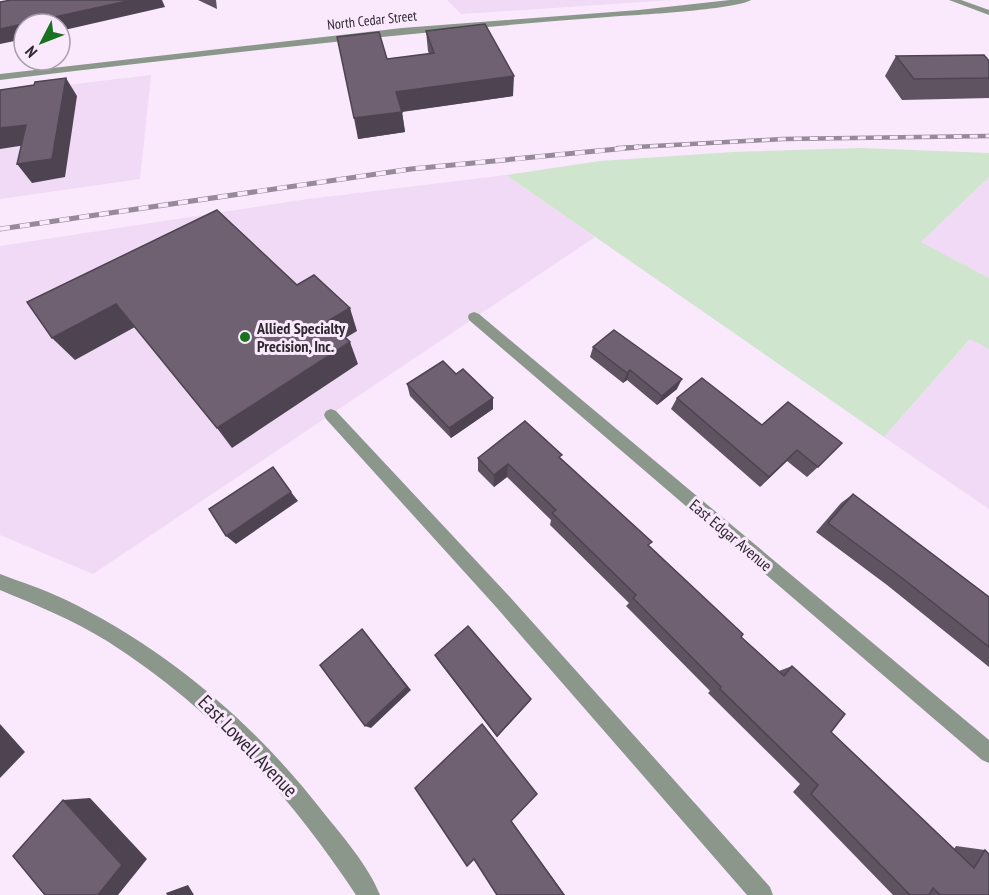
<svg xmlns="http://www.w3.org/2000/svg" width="989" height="895" font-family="'PT Sans Narrow',sans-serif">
  <rect width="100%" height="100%" fill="#fae8fd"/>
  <g fill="#f0daf5">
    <polygon points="447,0 673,0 461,14"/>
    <polygon points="151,75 140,179 0,199 0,93"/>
    <polygon points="506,175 595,237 93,574 0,535 0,246 301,200"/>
    <polygon points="989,177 989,278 921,242"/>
    <polygon points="989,318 989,509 884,437"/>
  </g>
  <polygon fill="#cfe5ce" points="861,148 989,153 989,177 921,242 989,278 989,349 970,339 884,437 506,175 600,161 733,152"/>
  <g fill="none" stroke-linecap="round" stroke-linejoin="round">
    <g fill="#8a978a" fill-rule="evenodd">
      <path d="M730,0H751C735,10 633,15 608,17C404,32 203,56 0,80V74L402,28L639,10Z"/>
      <polygon points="949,0 961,0 989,10 989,15"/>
      <polygon points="474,312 479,314 989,740 989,763 982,760 469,320 468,317 469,314"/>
      <polygon points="331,409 336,411 509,596 770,887 773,895 747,895 497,608 326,419 324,415 326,411"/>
      <path d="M0,574C21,582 43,589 64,599C166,648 254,723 323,812C343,837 368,865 380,895H356C289,794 210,706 107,641C73,620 36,605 0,590Z"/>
    </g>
    <g stroke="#968a98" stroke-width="4.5">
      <polyline id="rail-far1" points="618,148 783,139 989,136"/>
    </g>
    <g stroke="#968a98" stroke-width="5">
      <polyline id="rail" points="0,229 411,169 638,147"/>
    </g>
    <use href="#rail-far1" stroke="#fae8fd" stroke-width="3" stroke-dasharray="8" stroke-linecap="butt"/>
    <use href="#rail" stroke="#fae8fd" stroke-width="4" stroke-dasharray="10" stroke-linecap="butt"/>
  </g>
  <g fill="#5f5362">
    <polygon points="198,0 216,0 217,9"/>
    <polygon points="426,31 513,96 402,112 405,132 358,139 387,59 429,54 428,51"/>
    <polygon points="896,56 989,61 989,98 902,100 885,76"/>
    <polygon points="593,347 677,389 657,405 627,380 623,383 590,357"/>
    <polygon points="456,374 493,398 493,409 451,438 410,396 407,384"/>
    <polygon points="677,398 762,425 788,402 818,467 807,477 787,461 760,487 671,409"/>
    <polygon points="478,458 561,459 741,637 779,671 792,666 831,732 954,849 956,846 985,850 989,895 893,895 793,792 800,784 708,693 710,691 626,606 629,603 550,525 551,520 507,477 494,487 478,471"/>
    <polygon points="853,494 989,597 989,667 887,585 816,532 841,503"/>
    <polygon points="435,655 530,701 497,737 437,659"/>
  </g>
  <g fill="#4e4350">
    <polygon points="132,0 162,0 165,7 60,31 60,24 24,24 24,39 0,44 0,29"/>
    <polygon points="514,76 513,96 399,112 396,92"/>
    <polygon points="66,78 77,96 65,177 32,183 17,164"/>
    <polygon points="402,112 405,132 358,139 354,118"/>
    <polygon points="26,125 39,143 0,149 0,128"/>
    <polygon points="116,304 135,327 75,360 52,338"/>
    <polygon points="350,308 357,331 337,343 328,321"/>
    <polygon points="350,342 358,364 232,448 217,428"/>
    <polygon points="630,370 627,380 623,383 627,373"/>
    <polygon points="682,379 677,389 657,405 662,396"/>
    <polygon points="493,398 493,409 451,438 449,428"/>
    <polygon points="797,450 787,461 760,487 769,477"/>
    <polygon points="508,464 507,477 494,487 494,475"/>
    <polygon points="291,492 298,501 236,544 226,536"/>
    <polygon points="362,629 411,690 371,728 365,726"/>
    <polygon points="531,699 530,701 497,737 497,736"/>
    <polygon points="0,724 25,752 0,778"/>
    <polygon points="90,798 147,859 118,895 98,895 63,800"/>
    <polygon points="510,819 565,895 564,895 511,821"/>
    <polygon points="188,885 194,895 167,895 166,893"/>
  </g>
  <g fill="#6f6072" stroke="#4e4350" stroke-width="1.5">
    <polygon points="11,0 132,0 0,29 0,2"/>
    <polygon points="485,24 514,76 396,92 402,112 354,118 337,37 379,32 387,59 434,53 426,31"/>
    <polygon points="984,55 989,61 989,78 914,79 896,56"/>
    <polygon points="66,78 52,159 17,164 26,125 0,128 0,90 34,85 35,82"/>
    <polygon points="217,210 297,285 314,275 350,308 328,321 350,342 217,428 116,304 52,338 27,302"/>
    <polygon points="614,330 682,379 662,396 630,370 627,373 593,347"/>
    <polygon points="443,361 456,374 463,369 493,398 449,428 407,384"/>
    <polygon points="702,378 762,425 788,402 842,443 818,467 797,450 769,477 677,398"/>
    <polygon points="525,421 562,455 559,457 652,542 648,545 743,634 741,637 784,676 792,666 845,714 831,732 974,868 985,850 989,854 989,895 940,895 933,888 929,895 910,895 811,794 818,785 720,689 721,687 633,598 636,595 552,513 556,510 508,464 494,475 478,458"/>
    <polygon points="273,467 291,492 226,536 209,509"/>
    <polygon points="853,494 989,597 989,647 902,578 828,523"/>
    <polygon points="468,626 531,699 497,736 435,655"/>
    <polygon points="362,629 407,687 365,726 320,665"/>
    <polygon points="482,724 537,794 511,821 564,895 497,895 474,859 467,866 415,788"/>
    <polygon points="63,800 122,865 98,895 45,895 13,856"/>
  </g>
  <circle fill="#18721e" stroke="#fae8fd" stroke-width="2" cx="245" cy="337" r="6"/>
  <g text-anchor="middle" stroke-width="6" stroke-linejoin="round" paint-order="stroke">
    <g font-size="14" fill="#2d272e" stroke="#fae8fd">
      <text transform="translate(372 20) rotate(-6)" y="5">North Cedar Street</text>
    </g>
    <g font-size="16" font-weight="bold" fill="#2d272e" stroke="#fae8fd" text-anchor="start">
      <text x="257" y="334">Allied Specialty<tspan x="257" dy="18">Precision, Inc.</tspan></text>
    </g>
    <g font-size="16" fill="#2d272e" stroke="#fae8fd">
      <text transform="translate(731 535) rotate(40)" y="6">East Edgar Avenue</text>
    </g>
    <g font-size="20" fill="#2d272e" stroke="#fae8fd">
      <text transform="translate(248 746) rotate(46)" y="7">East Lowell Avenue</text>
    </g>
  </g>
  <g transform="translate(42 42) rotate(228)"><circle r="28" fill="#fae8fd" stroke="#a89baa" stroke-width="1.5"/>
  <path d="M0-4.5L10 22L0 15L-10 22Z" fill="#18721e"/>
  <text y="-9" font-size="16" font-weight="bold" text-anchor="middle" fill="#2d272e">N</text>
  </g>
</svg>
